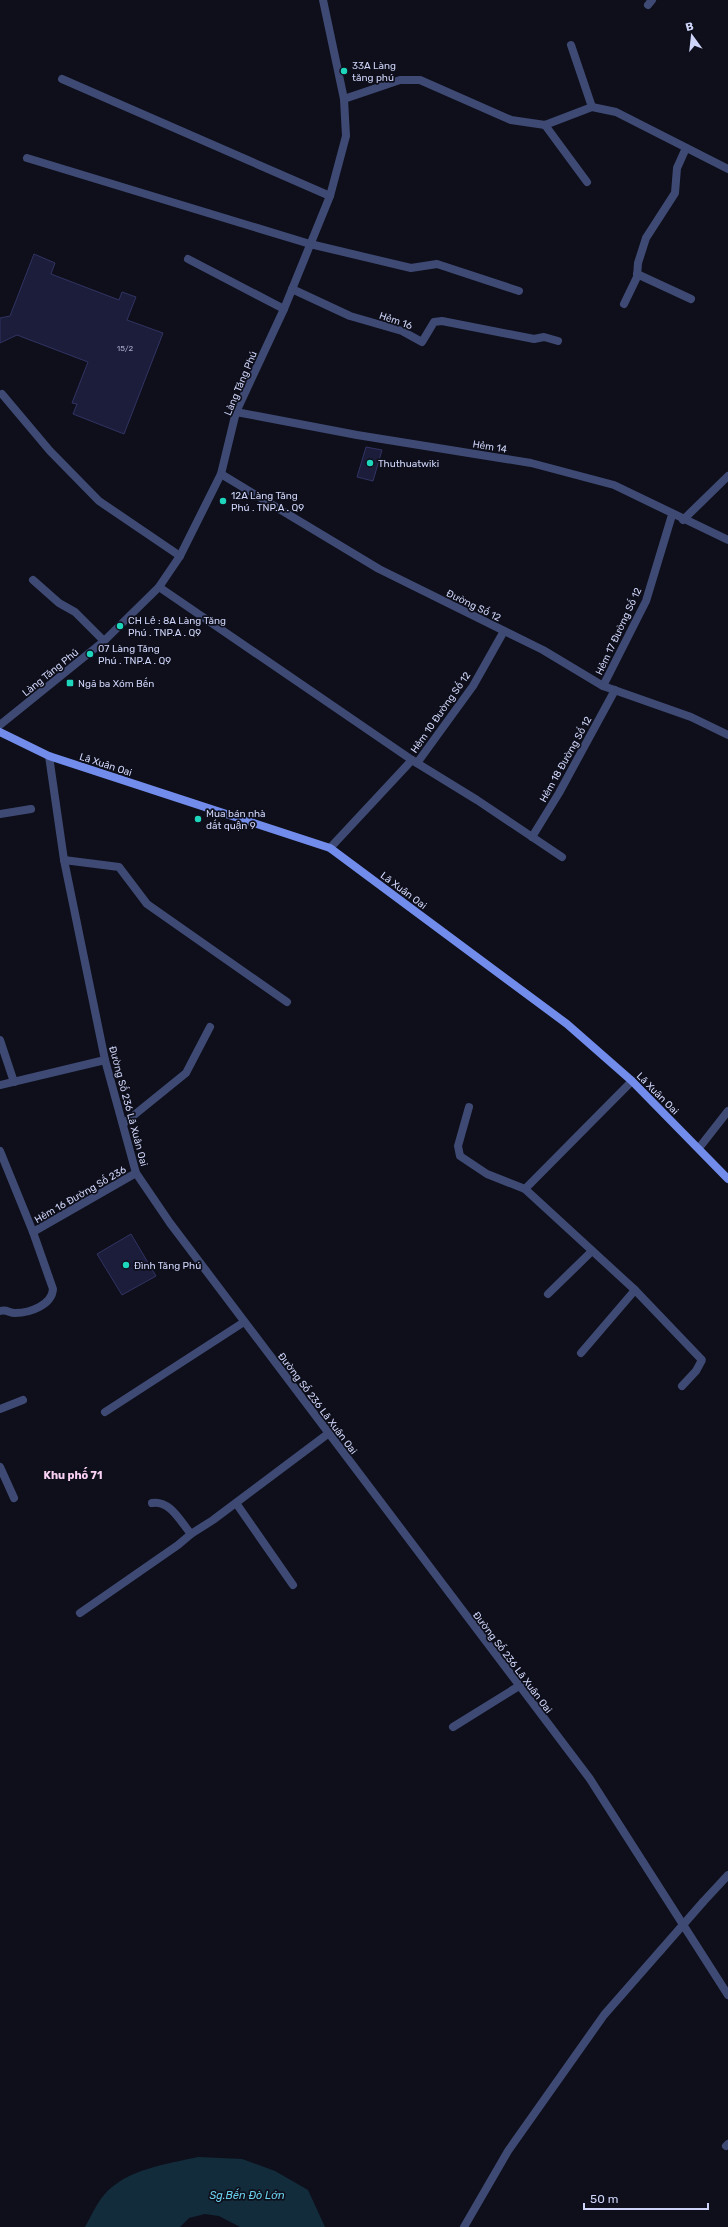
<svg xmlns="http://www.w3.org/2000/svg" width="728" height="2227" font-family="Rubik,sans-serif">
  <rect width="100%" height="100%" fill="#0e0f1b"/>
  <path fill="#122c3b" d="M198,2157L242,2159L275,2171L308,2190L325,2227H240L219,2216L205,2214L189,2218L180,2227H85C91,2217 96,2204 104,2195C126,2169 167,2164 198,2157Z"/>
  <g fill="#1c1d3a" stroke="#313363">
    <polygon points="34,254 55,263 51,274 119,300 122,292 136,297 127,320 163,333 124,434 73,414 77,404 72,403 88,362 17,335 0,343 0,318 10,316"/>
    <polygon points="366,447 382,450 373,481 357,477"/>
    <polygon points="131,1234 156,1276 122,1295 97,1254"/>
  </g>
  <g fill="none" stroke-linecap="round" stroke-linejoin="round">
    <g stroke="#3f4a74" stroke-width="8">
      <polyline points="648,5 652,0"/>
      <polyline points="0,814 31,809"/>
      <path d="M0,1151L33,1232L53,1289C52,1305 30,1313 15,1313C9,1313 7,1309 0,1311"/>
      <polyline points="548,1294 592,1251"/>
      <polyline points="0,1409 23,1400"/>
      <polyline points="80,1613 178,1545 191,1534"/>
      <polyline points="453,1727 519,1686"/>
    </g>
    <g stroke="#3f4a74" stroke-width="8">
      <polyline points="571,45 592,107"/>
      <polyline points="62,79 330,196"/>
      <polyline points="344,99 400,80 420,80 511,120 545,125 592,107 616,112 728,169"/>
      <polyline points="545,125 587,182"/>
      <polyline points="27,158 310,244 411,268 437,264 519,291"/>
      <polyline points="188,259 284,309"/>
      <polyline points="637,274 691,299"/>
      <polyline points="292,289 350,316 402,331 422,342 434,322 442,321 534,339 544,337 558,341"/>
      <polyline points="624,304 637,277 638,263 646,238 675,193 677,168 686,148"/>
      <polyline points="2,394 50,451 99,501 180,556"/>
      <polyline points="236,412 357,435 531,463 614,485 728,540"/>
      <polyline points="221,474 379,569 543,650 603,686 691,717 728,735"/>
      <polyline points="683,520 728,476"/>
      <polyline points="33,580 59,603 75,612 104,641"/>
      <polyline points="159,587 412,760 477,800 562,857"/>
      <polyline points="603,686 646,601 672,515"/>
      <polyline points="49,756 64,860 105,1060 136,1173 170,1223 590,1779 728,1995"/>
      <polyline points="417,763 473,686 504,631"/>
      <polyline points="532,837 559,793 615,690"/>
      <polyline points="330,848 412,760"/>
      <polyline points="64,860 119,867 147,904 287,1002"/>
      <polyline points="0,1040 14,1082"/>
      <polyline points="0,1085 105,1060"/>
      <polyline points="469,1107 458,1146 460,1156 487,1174 525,1189"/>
      <polyline points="123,1124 186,1073 210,1027"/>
      <polyline points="699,1148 728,1111"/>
      <polyline points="33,1232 136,1173"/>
      <polyline points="635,1290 702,1360 696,1371 682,1386"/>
      <polyline points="581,1353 635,1290 525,1189 632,1081"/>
      <polyline points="105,1412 244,1322"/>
      <polyline points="0,1467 14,1498"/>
      <path d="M152,1503C170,1500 180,1521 191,1534L213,1520L329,1433"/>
      <polyline points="236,1503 293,1585"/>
      <polyline points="703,1902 728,1875"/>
      <polyline points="726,2146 728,2144"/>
      <polyline points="464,2227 508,2151 604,2015 661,1950"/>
    </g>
    <polyline stroke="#3f4a74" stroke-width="8" points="0,725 104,641 159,587 180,556 221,474 236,412 284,309 330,196 346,136 344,99 323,0"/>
    <polyline stroke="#728cec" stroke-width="8" points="0,732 49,756 330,848 567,1024 632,1081 728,1179"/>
    <polyline stroke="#3f4a74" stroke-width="8" points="661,1950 703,1902"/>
  </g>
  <g fill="#1dd6bc" stroke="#0e0f1b" stroke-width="1.5">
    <circle cx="344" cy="71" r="4"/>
    <circle cx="370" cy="463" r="4"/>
    <circle cx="223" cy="501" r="4"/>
    <circle cx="120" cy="626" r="4"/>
    <circle cx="90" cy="654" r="4"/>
    <rect x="66" y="679" width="8" height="8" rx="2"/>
    <circle cx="198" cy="819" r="4"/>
    <circle cx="126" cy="1265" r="4"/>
  </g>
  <g text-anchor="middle" stroke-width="3.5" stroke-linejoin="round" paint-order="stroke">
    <g font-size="8" fill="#a2a6c8">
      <text x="125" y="351">15/2</text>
    </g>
    <g font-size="10" fill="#ced4f8" stroke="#0e0f1b" text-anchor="start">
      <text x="352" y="69">33A Làng<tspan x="352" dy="12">tăng phú</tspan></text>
      <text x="378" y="467">Thuthuatwiki</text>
      <text x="231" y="499">12A Làng Tăng<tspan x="231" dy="12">Phú . TNP.A . Q9</tspan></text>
      <text x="128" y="624">CH Lẻ : 8A Làng Tăng<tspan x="128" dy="12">Phú . TNP.A . Q9</tspan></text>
      <text x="98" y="652">07 Làng Tăng<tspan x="98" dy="12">Phú . TNP.A . Q9</tspan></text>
      <text x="78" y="687">Ngã ba Xóm Bến</text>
      <text x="206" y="817">Mua bán nhà<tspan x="206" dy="12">đất quận 9</tspan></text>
      <text x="134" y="1269">Đình Tăng Phú</text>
    </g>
    <g font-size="10" fill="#ced4f8" stroke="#0e0f1b">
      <text transform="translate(396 320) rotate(19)" y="4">Hẻm 16</text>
      <text transform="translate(240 383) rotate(-67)" y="4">Làng Tăng Phú</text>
      <text transform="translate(490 446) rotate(9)" y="4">Hẻm 14</text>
      <text transform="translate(474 605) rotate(26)" y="4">Đường Số 12</text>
      <text transform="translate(618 631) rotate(-65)" y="4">Hẻm 17 Đường Số 12</text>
      <text transform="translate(50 672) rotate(-39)" y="4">Làng Tăng Phú</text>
      <text transform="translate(440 712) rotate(-55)" y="4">Hẻm 10 Đường Số 12</text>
      <text transform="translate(565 759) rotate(-61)" y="4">Hẻm 18 Đường Số 12</text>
      <text transform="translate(106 764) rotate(18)" y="4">Lã Xuân Oai</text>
      <text transform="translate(404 890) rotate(37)" y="4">Lã Xuân Oai</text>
      <text transform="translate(658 1093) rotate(45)" y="4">Lã Xuân Oai</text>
      <text transform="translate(129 1106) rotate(75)" y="4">Đường Số 236 Lã Xuân Oai</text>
      <text transform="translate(80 1194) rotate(-30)" y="4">Hẻm 16 Đường Số 236</text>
      <text transform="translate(318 1403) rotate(53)" y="4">Đường Số 236 Lã Xuân Oai</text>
      <text transform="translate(513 1662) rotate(53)" y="4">Đường Số 236 Lã Xuân Oai</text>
    </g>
    <g font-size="11" font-weight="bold" fill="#f9d0f4" stroke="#0e0f1b">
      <text x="73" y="1479">Khu phố 71</text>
    </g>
    <g font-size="11" font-style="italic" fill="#6acfeb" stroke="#0e0f1b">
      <text x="247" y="2199">Sg.Bến Đò Lớn</text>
    </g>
  </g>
  <g transform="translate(692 36) rotate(345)" stroke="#0e0f1b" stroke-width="3" paint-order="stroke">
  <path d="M0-3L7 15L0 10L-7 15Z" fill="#ced4f8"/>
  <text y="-6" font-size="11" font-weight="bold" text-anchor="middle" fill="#ced4f8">B</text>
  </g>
  <path d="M584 2203v6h124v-6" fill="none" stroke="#ced4f8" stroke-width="2"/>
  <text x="590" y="2203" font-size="12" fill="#ced4f8" stroke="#0e0f1b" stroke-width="3" paint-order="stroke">50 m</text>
</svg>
